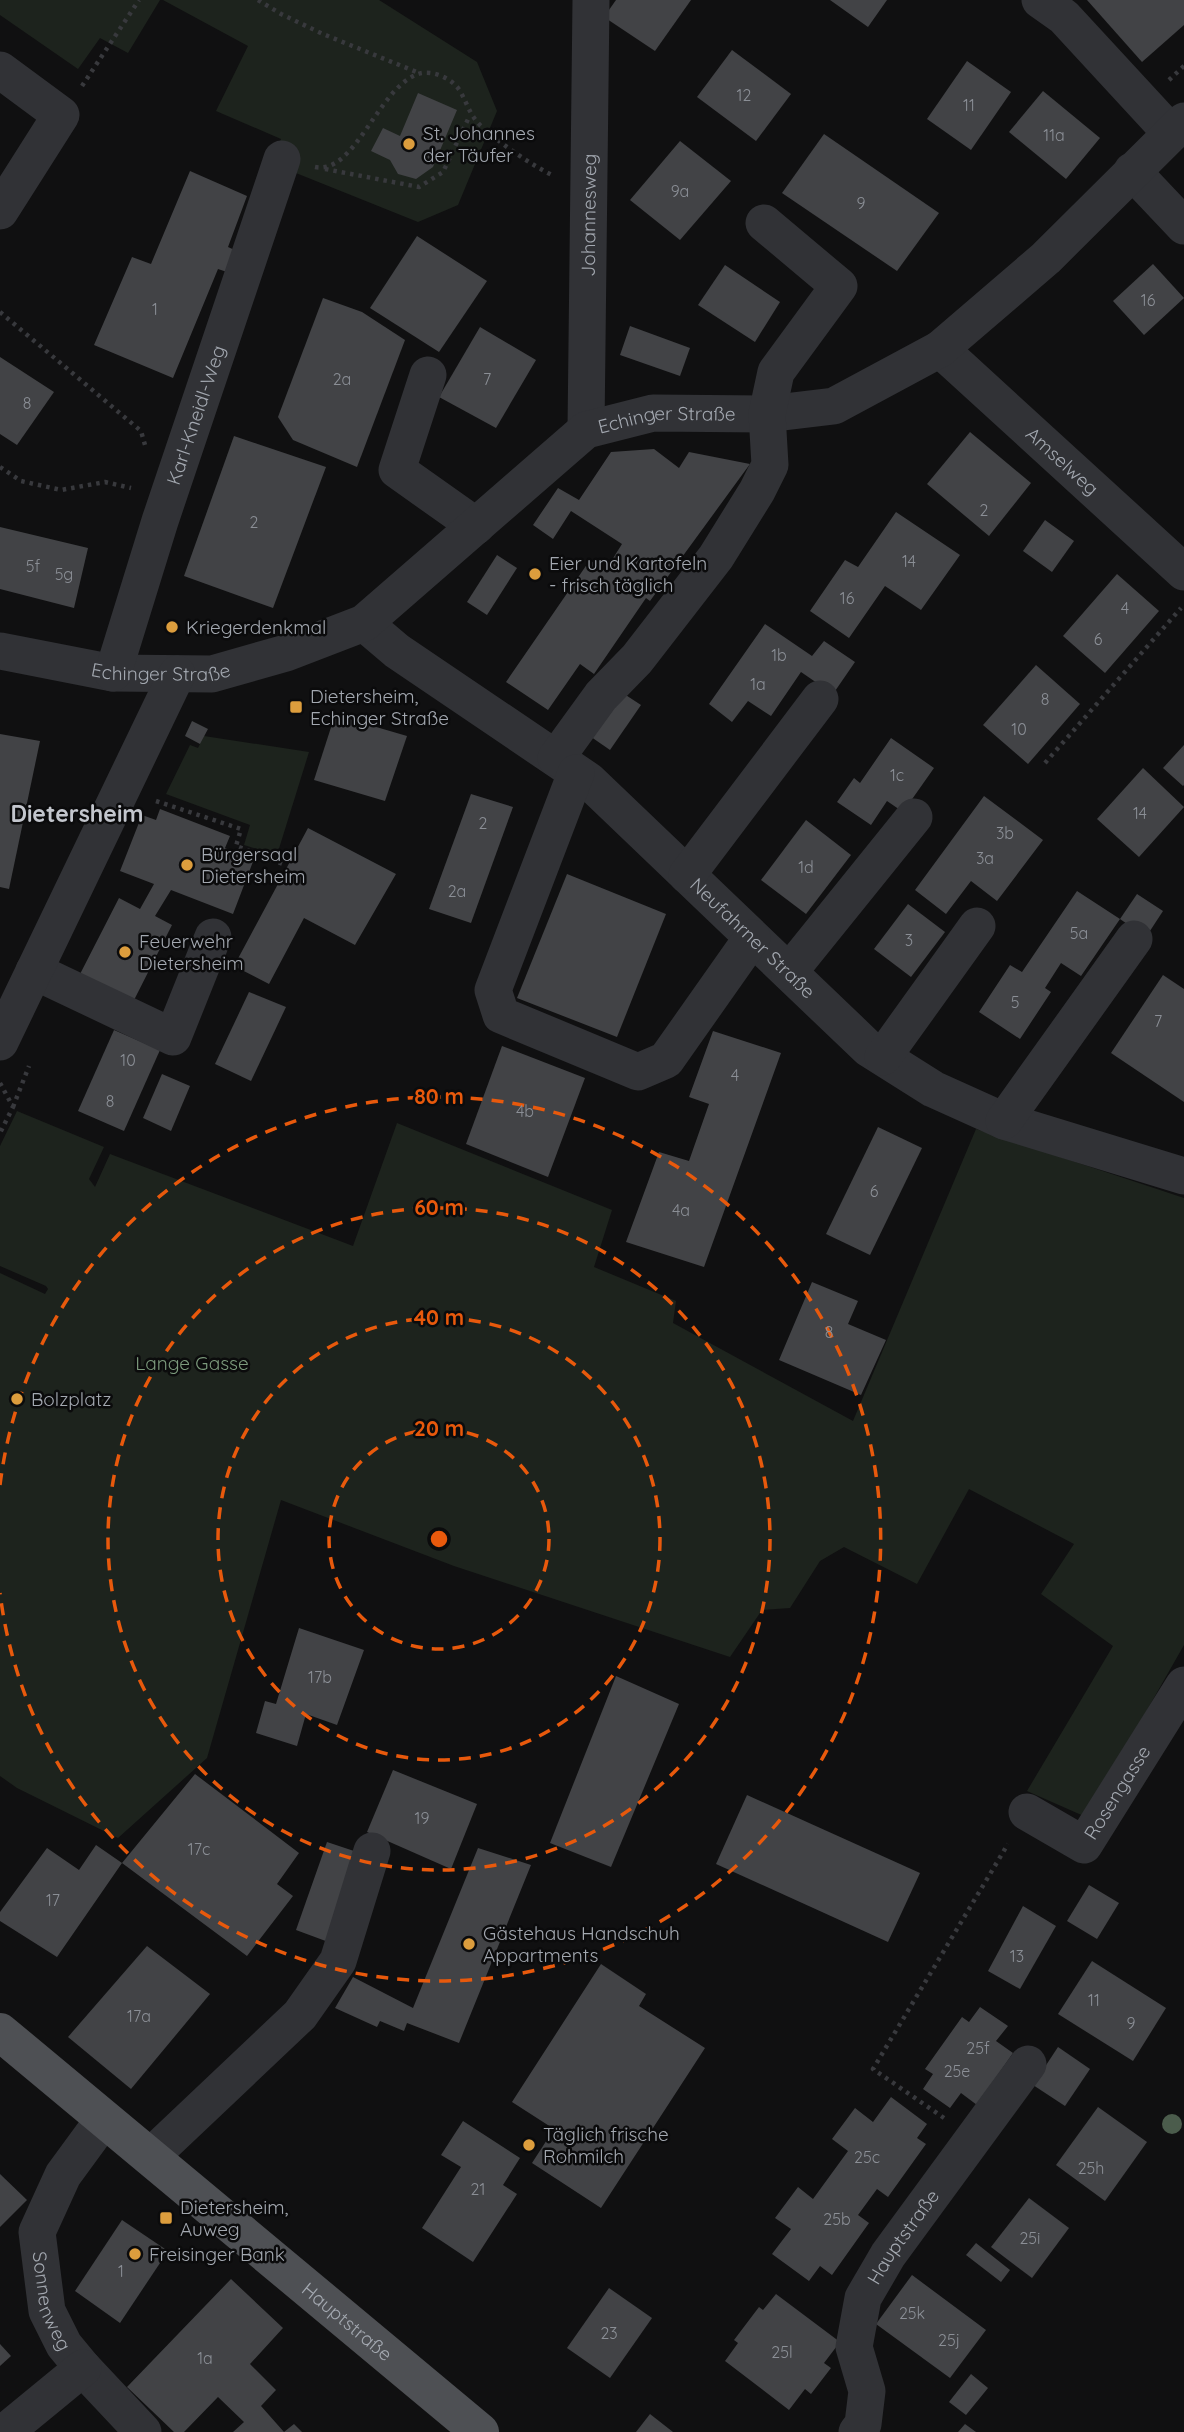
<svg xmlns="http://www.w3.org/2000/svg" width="1184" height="2432" font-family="Quicksand,sans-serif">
  <rect width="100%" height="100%" fill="#101011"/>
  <g fill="#1d231d">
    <polygon points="0,0 160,0 128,53 100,38 78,69 0,15"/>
    <polygon points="163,0 379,0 477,62 497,111 458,205 418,222 271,163 281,139 216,111 248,46"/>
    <polygon points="204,736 309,752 277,855 244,845 250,825 166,794 190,745 198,748"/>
    <polygon points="17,1111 104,1147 89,1179 95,1187 110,1154 353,1246 397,1123 612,1210 594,1267 676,1301 673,1323 853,1421 976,1129 1184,1198 1184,1645 1086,1817 1027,1791 1113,1646 1041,1594 1074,1544 969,1489 917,1584 844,1547 820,1561 790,1608 762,1610 730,1657 454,1566 281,1500 207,1758 118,1838 17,1788 0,1776 0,1273 45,1294 48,1289 46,1286 0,1266 0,1146"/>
  </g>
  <g fill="#424346">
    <polygon points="616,0 691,0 655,51 604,17"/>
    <polygon points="830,0 887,0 868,27"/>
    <polygon points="1087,0 1184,0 1184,25 1142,62"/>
    <polygon points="732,50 791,94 756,141 697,97"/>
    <polygon points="967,61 1011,92 971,150 927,119"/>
    <polygon points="1043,91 1100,138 1066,179 1009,132"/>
    <polygon points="418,93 457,110 433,167 416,179 398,174 390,160 371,151 383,128 400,136"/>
    <polygon points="824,134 939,213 897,271 782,193"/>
    <polygon points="680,141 731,181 680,240 630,200"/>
    <polygon points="190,171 247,196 228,247 239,252 230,273 218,269 173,378 94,345 132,257 151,264"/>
    <polygon points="417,236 487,281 439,352 370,308"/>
    <polygon points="1153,264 1184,298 1144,335 1113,301"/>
    <polygon points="725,265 780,302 755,342 698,305"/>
    <polygon points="323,298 362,312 405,340 357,467 293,440 278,417"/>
    <polygon points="630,326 690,348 680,376 620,355"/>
    <polygon points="480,327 536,360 496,428 439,397"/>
    <polygon points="0,357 54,392 17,445 0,434"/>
    <polygon points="970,432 1031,483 989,536 927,484"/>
    <polygon points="234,436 326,467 273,608 184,576"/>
    <polygon points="654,449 679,468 689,452 750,464 650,601 646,598 594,674 580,664 548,710 506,682 590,560 605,571 622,544 571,511 553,539 533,525 558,488 579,500 611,452"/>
    <polygon points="896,512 960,555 921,610 885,586 849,638 810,611 845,560 858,567"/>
    <polygon points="1045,520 1074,541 1052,572 1023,551"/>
    <polygon points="0,527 88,548 74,608 0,589"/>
    <polygon points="497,555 517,568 487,615 467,602"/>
    <polygon points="1117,574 1159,611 1105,673 1063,636"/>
    <polygon points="765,624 812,656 824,641 855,662 833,694 801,672 771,716 748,701 732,722 709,704"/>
    <polygon points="1036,665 1080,704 1028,764 983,725"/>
    <polygon points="615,688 641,705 610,750 584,732"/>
    <polygon points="335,715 407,736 385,801 314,780"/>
    <polygon points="192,721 208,729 200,744 185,736"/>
    <polygon points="0,734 40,741 9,889 0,887"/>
    <polygon points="891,738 934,768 903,812 887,801 871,825 837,802 854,778 860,783"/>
    <polygon points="1184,745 1184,785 1183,786 1163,768"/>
    <polygon points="1143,768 1184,807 1139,857 1097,819"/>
    <polygon points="471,794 513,807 471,923 429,909"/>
    <polygon points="984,796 1043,840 997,901 971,881 946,914 915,890"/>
    <polygon points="160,809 230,836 225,848 254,859 233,914 171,890 155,916 172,925 131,1006 78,978 119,898 140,909 154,884 120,871 142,815 156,820"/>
    <polygon points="806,820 851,855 806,914 761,880"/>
    <polygon points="308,828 396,874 355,945 304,918 269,984 234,966"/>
    <polygon points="567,874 666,914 617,1037 517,998"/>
    <polygon points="1077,891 1120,919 1081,976 1061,963 1045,988 1051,992 1020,1039 979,1012 1010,965 1022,972"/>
    <polygon points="1137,894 1163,911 1146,937 1120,919"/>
    <polygon points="908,904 945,932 911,977 874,949"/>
    <polygon points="1163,975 1184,989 1184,1102 1111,1053"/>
    <polygon points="249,992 286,1007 251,1081 215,1064"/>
    <polygon points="114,1030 160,1050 124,1131 78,1111"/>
    <polygon points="713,1031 781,1053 704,1267 626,1242 659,1152 689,1161 709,1104 689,1097"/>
    <polygon points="502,1046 585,1078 548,1177 466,1144"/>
    <polygon points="162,1074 190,1086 171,1131 143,1118"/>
    <polygon points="878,1127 922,1148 870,1255 826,1234"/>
    <polygon points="812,1282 858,1301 848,1324 886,1340 861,1395 779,1360"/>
    <polygon points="299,1628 364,1650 337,1725 306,1714 297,1746 256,1733 265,1701 276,1704"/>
    <polygon points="616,1676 679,1704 611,1867 550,1843"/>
    <polygon points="393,1770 477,1804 451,1869 367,1832"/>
    <polygon points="195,1774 299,1853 277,1884 293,1896 247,1956 122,1863"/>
    <polygon points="747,1795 920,1873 888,1942 716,1864"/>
    <polygon points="327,1842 360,1853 331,1943 296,1930"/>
    <polygon points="96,1845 122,1863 57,1957 0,1921 0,1912 47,1848 79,1870"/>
    <polygon points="478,1848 531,1865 459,2043 407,2023 404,2031 380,2021 377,2027 335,2008 353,1977 413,2008"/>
    <polygon points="1089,1885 1119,1903 1097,1939 1067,1921"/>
    <polygon points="1023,1906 1056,1926 1020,1989 988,1971"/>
    <polygon points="147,1946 210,1994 131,2089 68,2037"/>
    <polygon points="1092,1961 1166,2008 1133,2061 1058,2014"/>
    <polygon points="601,1964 646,1994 639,2006 705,2048 601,2208 532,2163 554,2129 512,2102"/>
    <polygon points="980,2007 1008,2026 996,2041 1013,2053 977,2105 961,2093 950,2108 923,2089 933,2074 925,2069 962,2017 969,2022"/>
    <polygon points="1058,2047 1090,2069 1065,2106 1033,2085"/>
    <polygon points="891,2097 927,2124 917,2138 926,2144 888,2197 877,2189 858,2215 869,2223 832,2275 820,2266 809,2281 772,2254 791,2229 775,2218 798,2187 813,2199 848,2151 832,2139 855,2108 873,2122"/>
    <polygon points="1098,2107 1147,2142 1105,2201 1056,2165"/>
    <polygon points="463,2121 520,2158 503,2185 517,2194 473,2262 422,2228 461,2167 441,2155"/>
    <polygon points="0,2174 27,2200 0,2227"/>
    <polygon points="1029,2198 1069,2228 1032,2278 991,2247"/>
    <polygon points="122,2220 168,2251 120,2323 75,2291"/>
    <polygon points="976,2243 1010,2270 1001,2282 966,2255"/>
    <polygon points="912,2275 986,2330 950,2378 876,2324"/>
    <polygon points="231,2279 283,2328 250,2364 276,2390 261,2406 284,2432 233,2432 244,2422 218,2397 184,2432 174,2432 127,2387"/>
    <polygon points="609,2288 652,2318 610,2378 567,2348"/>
    <polygon points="776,2294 840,2342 824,2363 831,2368 811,2394 805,2389 789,2410 725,2361 738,2343 734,2340 759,2307 763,2310"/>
    <polygon points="0,2344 11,2356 0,2366"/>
    <polygon points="971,2374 988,2388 966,2415 949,2402"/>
    <polygon points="650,2414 673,2432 636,2432"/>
    <polygon points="294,2424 302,2432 284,2432"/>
    <polygon points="965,2424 976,2432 958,2432"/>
  </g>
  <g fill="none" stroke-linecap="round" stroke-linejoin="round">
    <g stroke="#38393d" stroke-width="4.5" stroke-dasharray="3.5 5" stroke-linecap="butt">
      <polyline points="258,0 281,14 323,34 419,73"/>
      <polyline points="1169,80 1184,66"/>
      <polyline points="82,86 139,0"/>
      <path d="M315,167C355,175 378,88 418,74C432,69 453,79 460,91C468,105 470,116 482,127C501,144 531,165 554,176"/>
      <polyline points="325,169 419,187 443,172 470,115"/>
      <polyline points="0,312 141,431 145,445"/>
      <polyline points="0,467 21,481 61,490 105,482 131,488"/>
      <polyline points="1045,763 1181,608"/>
      <polyline points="156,801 241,829 236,846 283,864"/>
      <polyline points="0,1083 13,1107 0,1133"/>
      <polyline points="13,1107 29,1066"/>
      <polyline points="944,2118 873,2069 1008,1844"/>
    </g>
    <g stroke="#313236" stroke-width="37">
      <polyline points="1040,0 1064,17 1171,133"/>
      <polyline points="0,70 61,115 0,211"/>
      <polyline points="1132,171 1184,226"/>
      <path id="s1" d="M940,349L1184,572"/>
      <polyline points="428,375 397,470 476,526"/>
      <path id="s2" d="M586,430L591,0"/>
      <path id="s3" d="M364,623L397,651L589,781L868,1048L933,1089L1004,1121L1184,1176"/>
      <path id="s4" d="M0,651L113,673L212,674L286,653L364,623L586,430L653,413L767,414L834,406L940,349L1046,258L1184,121"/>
      <path id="s5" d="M113,673L160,521L282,159"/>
      <polyline points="556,758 601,696 637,659 716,557 757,491 770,465 767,414 776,372 839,286 764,223"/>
      <polyline points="576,773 493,990 501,1015 638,1072 666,1060 752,938"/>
      <polyline points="687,875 820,699"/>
      <polyline points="34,971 173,1037 213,937"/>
      <polyline points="789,972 914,817"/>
      <polyline points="0,1042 177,674"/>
      <polyline points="883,1057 977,926"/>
      <polyline points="1004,1121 1134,939"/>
      <path id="s6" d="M1027,1812L1084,1845L1184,1685"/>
      <path id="s7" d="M104,2119L63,2175L37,2232L47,2311L64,2345L83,2368L143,2432"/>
      <polyline points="150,2157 300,2015 338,1961 372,1851"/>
      <polyline points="5,2432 83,2368"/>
      <path id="s8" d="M857,2432L863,2424L867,2391L854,2347L863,2298L888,2255L1028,2064"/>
    </g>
    <path stroke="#4e5054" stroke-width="38" id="s9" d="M0,2032L480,2432"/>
  </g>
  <circle fill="#4b5c4c" cx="1172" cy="2124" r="10"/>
  <g fill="none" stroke="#e8590c" stroke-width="3.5" stroke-dasharray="12 9">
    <circle cx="439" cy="1539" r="110"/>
    <circle cx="439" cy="1539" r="221"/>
    <circle cx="439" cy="1539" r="331"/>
    <path d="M0 1485A442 442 0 1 1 0 1593"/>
  </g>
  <g fill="#dc9d3d" stroke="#0b0b0c" stroke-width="2.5">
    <circle cx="409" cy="144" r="7"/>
    <circle cx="535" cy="574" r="7"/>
    <circle cx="172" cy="627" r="7"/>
    <rect x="289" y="700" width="14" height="14" rx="3.5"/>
    <circle cx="187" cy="865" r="7"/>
    <circle cx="125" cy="952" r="7"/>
    <circle cx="17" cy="1399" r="7"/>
    <circle cx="469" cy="1944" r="7"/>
    <circle cx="529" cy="2145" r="7"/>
    <rect x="159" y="2211" width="14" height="14" rx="3.5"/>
    <circle cx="135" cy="2254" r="7"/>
  </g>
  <g text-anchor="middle" stroke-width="5" stroke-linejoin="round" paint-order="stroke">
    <g font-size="16" fill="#8b8f96">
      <text x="744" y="101">12</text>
      <text x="969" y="111">11</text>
      <text x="1054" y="141">11a</text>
      <text x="680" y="197">9a</text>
      <text x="861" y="209">9</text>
      <text x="1148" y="306">16</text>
      <text x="155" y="315">1</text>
      <text x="342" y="385">2a</text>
      <text x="487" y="385">7</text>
      <text x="27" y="409">8</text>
      <text x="984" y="516">2</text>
      <text x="254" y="528">2</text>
      <text x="909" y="567">14</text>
      <text x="33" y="572">5f</text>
      <text x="64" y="580">5g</text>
      <text x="847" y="604">16</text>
      <text x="1125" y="614">4</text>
      <text x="1098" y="645">6</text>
      <text x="779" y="661">1b</text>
      <text x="758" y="690">1a</text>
      <text x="1045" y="705">8</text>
      <text x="1019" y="735">10</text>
      <text x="897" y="781">1c</text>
      <text x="1140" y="819">14</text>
      <text x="483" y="829">2</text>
      <text x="1005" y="839">3b</text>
      <text x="985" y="864">3a</text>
      <text x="806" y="873">1d</text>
      <text x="457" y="897">2a</text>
      <text x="1079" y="939">5a</text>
      <text x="909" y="946">3</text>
      <text x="1015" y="1008">5</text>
      <text x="1158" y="1027">7</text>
      <text x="128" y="1066">10</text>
      <text x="735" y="1081">4</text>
      <text x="110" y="1107">8</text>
      <text x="525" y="1117">4b</text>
      <text x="874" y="1197">6</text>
      <text x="681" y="1216">4a</text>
      <text x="829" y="1338">8</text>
      <text x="320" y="1683">17b</text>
      <text x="422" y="1824">19</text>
      <text x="199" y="1855">17c</text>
      <text x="53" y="1906">17</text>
      <text x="1017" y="1962">13</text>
      <text x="1094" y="2006">11</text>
      <text x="139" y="2022">17a</text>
      <text x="1131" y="2029">9</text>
      <text x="978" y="2054">25f</text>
      <text x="957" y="2077">25e</text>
      <text x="867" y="2163">25c</text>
      <text x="1091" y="2174">25h</text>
      <text x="478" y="2195">21</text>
      <text x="837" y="2225">25b</text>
      <text x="1030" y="2244">25i</text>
      <text x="121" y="2277">1</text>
      <text x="912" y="2319">25k</text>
      <text x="609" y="2339">23</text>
      <text x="949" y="2346">25j</text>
      <text x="782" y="2358">25l</text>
      <text x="205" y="2364">1a</text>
    </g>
    <g font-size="19" fill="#a3a8b0" stroke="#0b0b0c" text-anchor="start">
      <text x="423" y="140">St. Johannes<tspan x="423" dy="22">der Täufer</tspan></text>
      <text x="549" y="570">Eier und Kartofeln<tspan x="549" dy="22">- frisch täglich</tspan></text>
      <text x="186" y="634">Kriegerdenkmal</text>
      <text x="310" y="703">Dietersheim,<tspan x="310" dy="22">Echinger Straße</tspan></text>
      <text x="201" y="861">Bürgersaal<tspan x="201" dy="22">Dietersheim</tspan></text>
      <text x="139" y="948">Feuerwehr<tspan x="139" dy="22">Dietersheim</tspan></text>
      <text x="31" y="1406">Bolzplatz</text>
      <text x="483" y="1940">Gästehaus Handschuh<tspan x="483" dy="22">Appartments</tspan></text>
      <text x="543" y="2141">Täglich frische<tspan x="543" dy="22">Rohmilch</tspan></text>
      <text x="180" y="2214">Dietersheim,<tspan x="180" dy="22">Auweg</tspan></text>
      <text x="149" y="2261">Freisinger Bank</text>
    </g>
    <g font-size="19" fill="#a3a8b0" stroke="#0b0b0c">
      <text dy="7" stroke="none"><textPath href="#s2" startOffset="215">Johannesweg</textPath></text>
      <text dy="7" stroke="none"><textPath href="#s5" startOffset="271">Karl-Kneidl-Weg</textPath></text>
      <text dy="7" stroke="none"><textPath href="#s4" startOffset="751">Echinger Straße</textPath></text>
      <text dy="7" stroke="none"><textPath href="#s1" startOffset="166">Amselweg</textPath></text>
      <text dy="7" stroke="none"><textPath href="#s4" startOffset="163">Echinger Straße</textPath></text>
      <text dy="7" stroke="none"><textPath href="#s3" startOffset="502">Neufahrner Straße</textPath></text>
      <text dy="7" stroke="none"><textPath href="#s6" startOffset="128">Rosengasse</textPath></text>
      <text dy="7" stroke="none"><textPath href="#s8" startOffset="212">Hauptstraße</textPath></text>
      <text dy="7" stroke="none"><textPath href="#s7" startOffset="203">Sonnenweg</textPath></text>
      <text dy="7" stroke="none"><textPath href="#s9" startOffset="452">Hauptstraße</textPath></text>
    </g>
    <g font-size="19" fill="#7c9a7c" stroke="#0b0b0c">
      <text x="192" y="1370">Lange Gasse</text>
    </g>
    <g font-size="23" font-weight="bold" fill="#c3c6cd" stroke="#0b0b0c">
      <text x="77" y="822">Dietersheim</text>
    </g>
  </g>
  <circle cx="439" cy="1539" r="10" fill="#e8590c" stroke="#0b0b0c" stroke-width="3.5"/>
  <g font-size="21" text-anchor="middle" font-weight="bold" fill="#e8590c" stroke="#0b0b0c" stroke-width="5" stroke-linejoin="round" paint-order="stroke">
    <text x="439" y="1104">80 m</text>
    <text x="439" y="1215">60 m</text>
    <text x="439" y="1325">40 m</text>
    <text x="439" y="1436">20 m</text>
  </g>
</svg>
